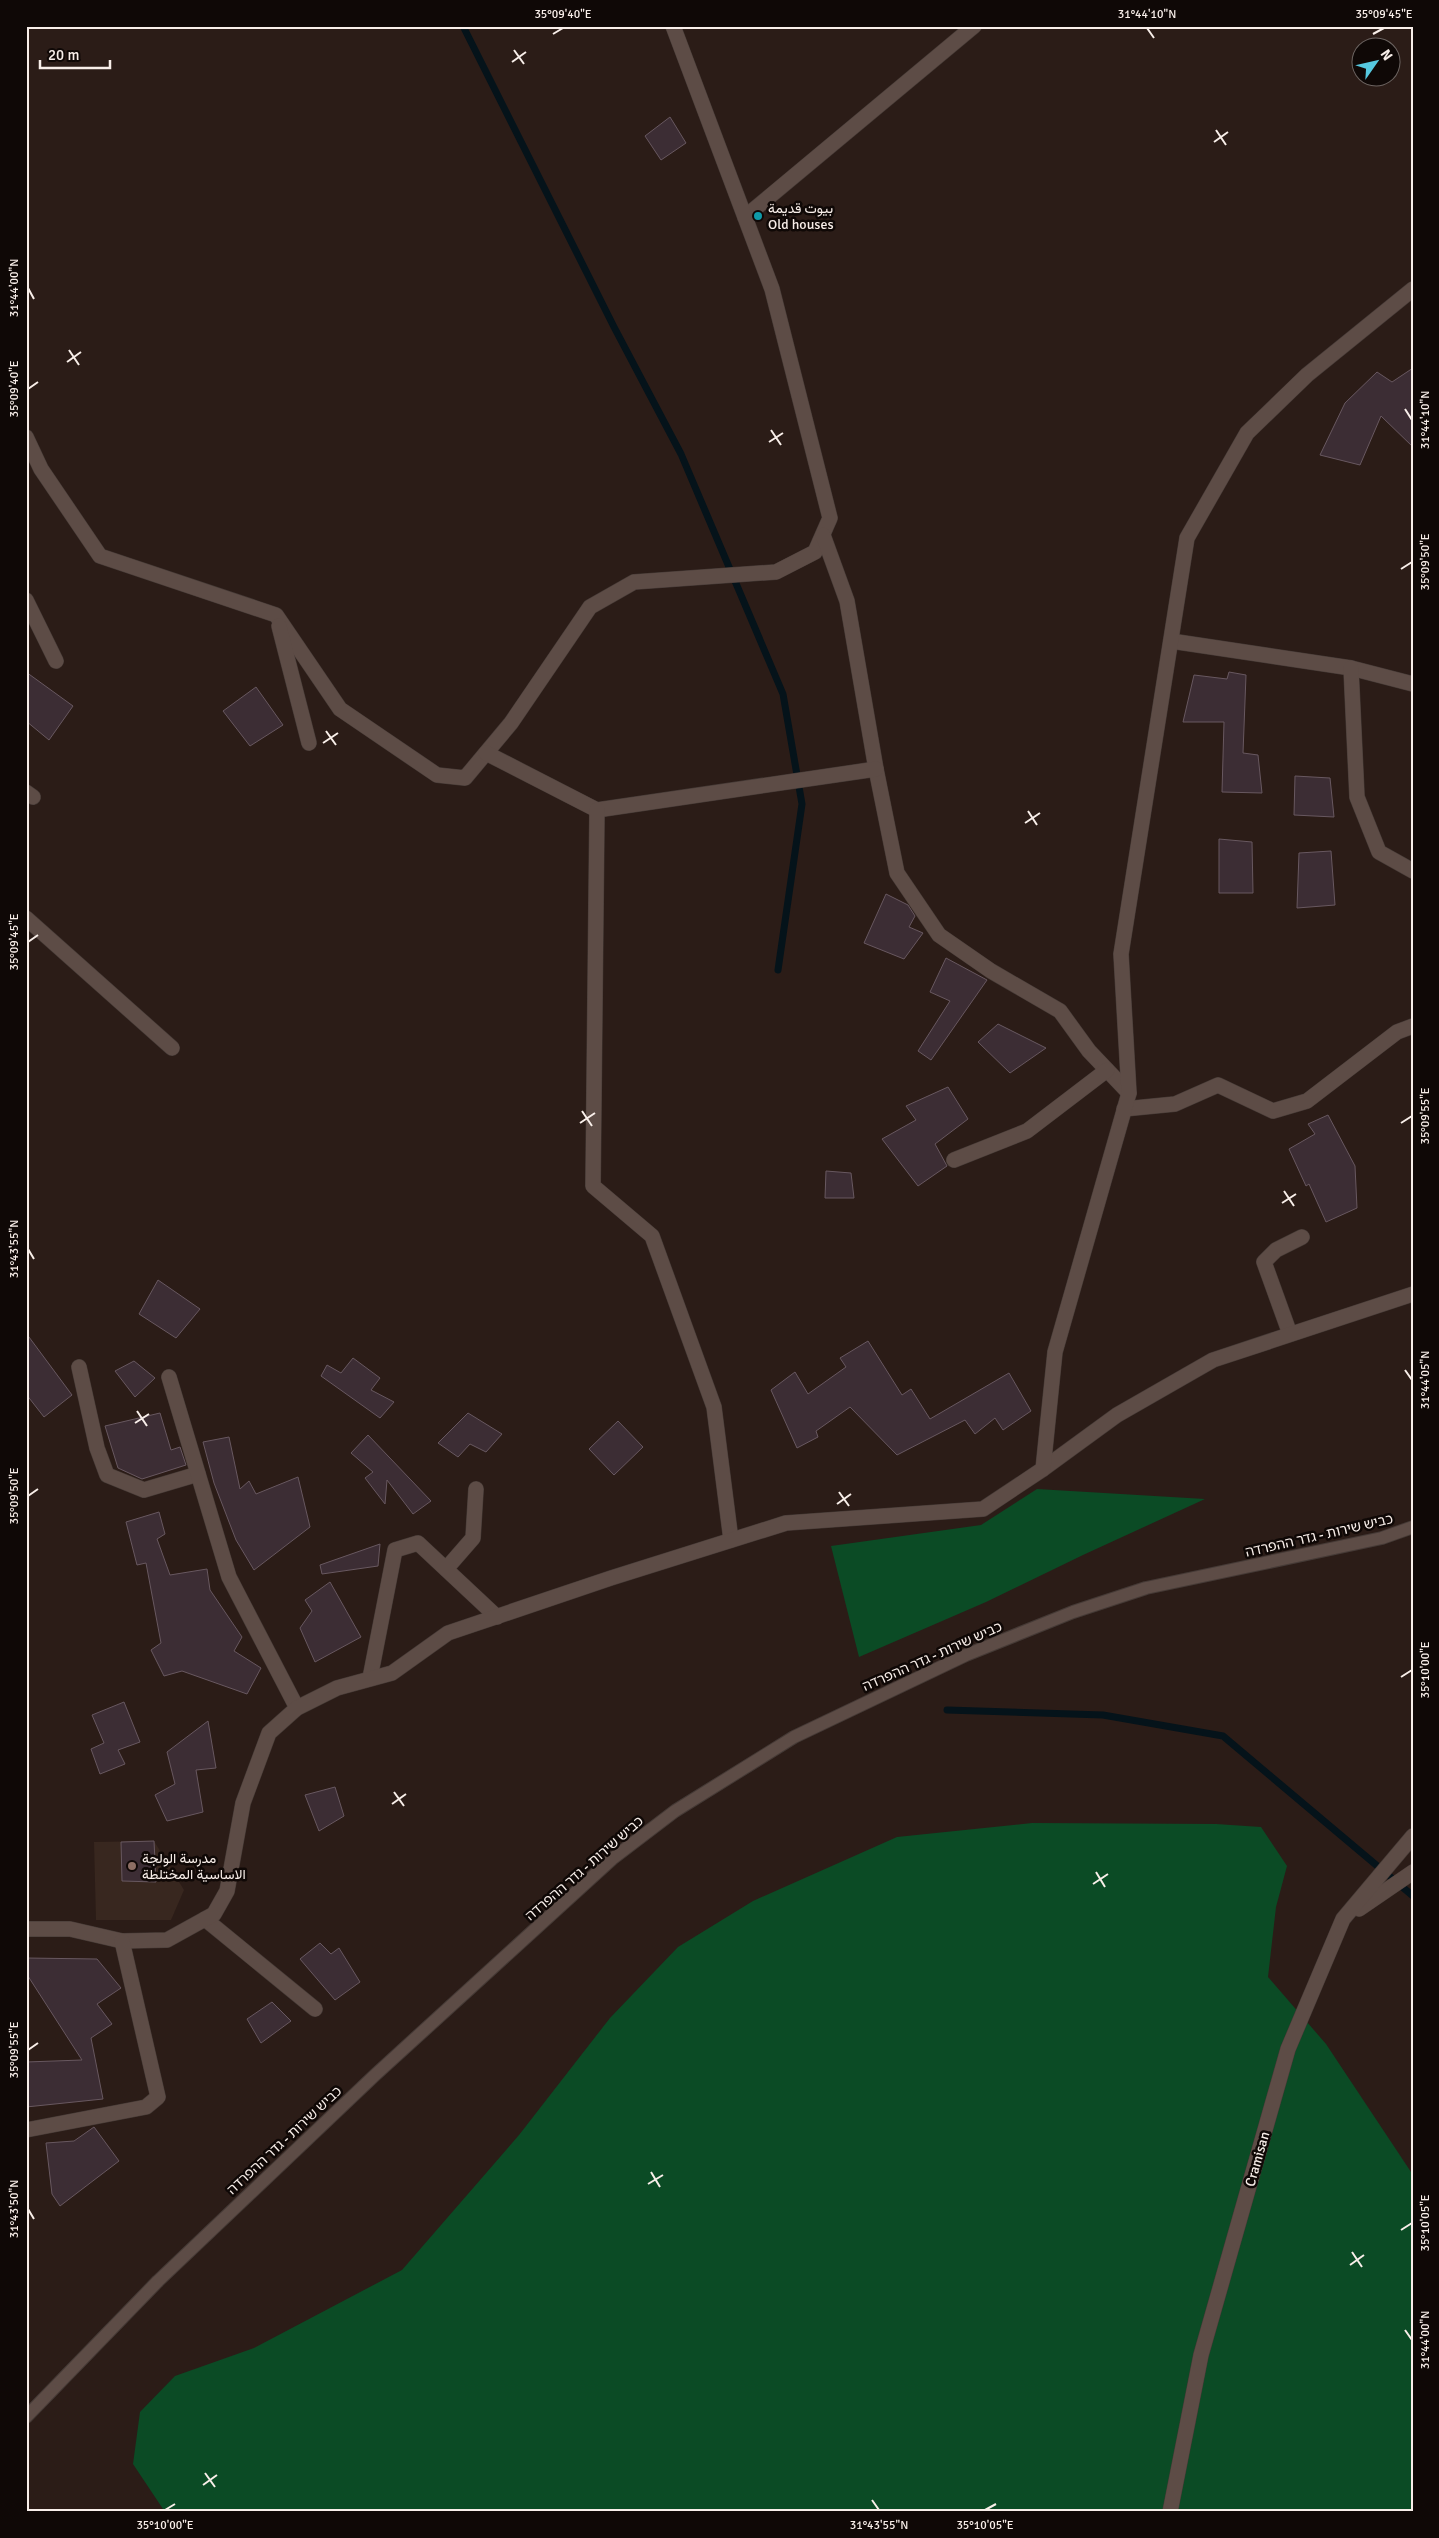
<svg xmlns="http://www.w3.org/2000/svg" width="1439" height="2538" font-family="Signika,Vazirmatn,'Noto Sans Hebrew',sans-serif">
  <rect width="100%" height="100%" fill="#2b1c17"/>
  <polygon fill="#38271f" points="154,1841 184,1890 171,1920 96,1920 94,1842"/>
  <g fill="#0b4b25">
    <polygon points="1037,1489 1205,1499 1083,1555 986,1602 859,1657 831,1546 981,1525"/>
    <polygon points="1032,1823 1216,1824 1261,1827 1287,1866 1276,1907 1268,1977 1326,2044 1413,2175 1413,2512 165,2512 133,2464 140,2412 175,2376 254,2348 402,2270 519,2135 610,2018 678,1947 753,1901 897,1837"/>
  </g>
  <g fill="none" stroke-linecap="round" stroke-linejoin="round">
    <g stroke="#05131a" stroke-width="7">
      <polyline points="463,26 614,327 681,454 783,694 802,804 778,970"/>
      <polyline points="947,1710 1103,1715 1223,1736 1413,1896"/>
    </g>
  </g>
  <g fill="#3c2d34" stroke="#685860">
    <polygon points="670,117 686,143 661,160 645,136"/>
    <polygon points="1413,368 1413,447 1381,416 1360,465 1320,455 1345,403 1377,372 1392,382"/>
    <polygon points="26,672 73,706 49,740 26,721"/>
    <polygon points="1229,672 1246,675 1243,753 1258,755 1262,793 1222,792 1224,722 1183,722 1194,675 1227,679"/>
    <polygon points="256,687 283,725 250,746 223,711"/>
    <polygon points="1295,776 1330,778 1334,817 1294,815"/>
    <polygon points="1219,839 1252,842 1253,893 1219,893"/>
    <polygon points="1331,851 1335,905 1297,908 1299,853"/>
    <polygon points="886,894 908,905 915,916 909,927 923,933 904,959 864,943"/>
    <polygon points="946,958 987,980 931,1060 918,1051 950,1001 930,992"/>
    <polygon points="998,1024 1046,1048 1010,1073 978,1042"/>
    <polygon points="948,1087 968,1119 935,1144 947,1166 918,1186 882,1139 916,1120 906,1106"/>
    <polygon points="1328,1115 1355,1166 1357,1208 1326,1222 1309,1184 1306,1186 1289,1149 1315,1134 1308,1124"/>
    <polygon points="826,1171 851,1173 854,1198 825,1198"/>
    <polygon points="158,1280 200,1309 176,1338 139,1314"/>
    <polygon points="26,1333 72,1395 44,1417 26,1394"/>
    <polygon points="868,1341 902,1395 911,1389 930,1419 1009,1373 1031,1411 1003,1430 995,1418 975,1434 965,1420 897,1455 850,1407 816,1431 818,1437 797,1448 771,1390 795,1372 808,1394 846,1367 840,1358"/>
    <polygon points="353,1358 380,1378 371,1390 394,1402 380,1418 321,1376 327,1365 341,1373"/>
    <polygon points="134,1361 155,1378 135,1397 115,1371"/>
    <polygon points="160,1413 171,1450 180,1447 186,1465 142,1479 118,1468 105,1426"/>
    <polygon points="468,1413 502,1434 486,1452 470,1444 458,1457 438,1443"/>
    <polygon points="618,1421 643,1447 614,1475 589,1449"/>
    <polygon points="368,1435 431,1501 413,1514 387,1480 385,1504 365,1478 373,1472 351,1453"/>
    <polygon points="229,1437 240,1489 249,1481 256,1494 298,1477 310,1527 254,1570 236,1540 214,1483 203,1442"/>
    <polygon points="159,1512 165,1534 157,1539 170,1575 207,1569 210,1590 242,1637 234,1651 261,1668 247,1694 182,1671 164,1676 151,1650 161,1643 146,1563 137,1565 126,1522"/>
    <polygon points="380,1544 378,1566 322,1574 320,1565"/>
    <polygon points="330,1582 361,1637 315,1662 300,1628 312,1611 305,1600"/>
    <polygon points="124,1702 140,1742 118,1750 125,1764 100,1774 91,1749 104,1743 92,1715"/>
    <polygon points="208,1721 216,1768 196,1770 203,1812 167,1821 155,1795 175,1784 167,1752"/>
    <polygon points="335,1787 344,1816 319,1831 305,1795"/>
    <polygon points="154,1841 156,1882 122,1881 121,1842"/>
    <polygon points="320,1943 331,1954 339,1948 360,1982 335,2000 300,1959"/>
    <polygon points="26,1958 97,1959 121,1988 97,2004 112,2024 91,2038 103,2099 26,2107 26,2062 82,2060 26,1973"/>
    <polygon points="272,2002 291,2021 261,2043 247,2019"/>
    <polygon points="94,2127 119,2161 60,2206 52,2194 46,2143 74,2141"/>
  </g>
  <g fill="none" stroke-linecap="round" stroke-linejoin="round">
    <g stroke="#453a36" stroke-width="14">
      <polyline id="lane" points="26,2417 158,2281 375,2075 612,1859 675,1811 794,1737 966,1655 1073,1612 1146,1588 1382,1538 1413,1527"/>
    </g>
    <g stroke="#453a36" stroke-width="16">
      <g id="street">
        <polyline points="745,217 974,26"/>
        <polyline points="26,437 41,469 100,556 276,615 340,709 437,775 465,778 511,723 590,607 634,582 776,572 815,552 830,518 772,289 673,26"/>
        <polyline points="823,535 847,601 876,769 897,873 939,935 991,971 1060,1011 1089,1051 1129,1093"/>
        <polyline points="26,600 56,661"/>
        <polyline points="279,626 309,743"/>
        <polyline points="1171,641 1351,668 1413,684"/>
        <polyline points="1351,668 1357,797 1379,852 1413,871"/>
        <polyline points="486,753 597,810 876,769"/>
        <polyline points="26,792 33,797"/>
        <polyline points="597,810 593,1186 652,1236 714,1407 731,1540"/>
        <polyline points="26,918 172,1048"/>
        <polyline points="1124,1109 1175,1104 1218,1085 1273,1111 1307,1101 1397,1032 1413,1026"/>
        <polyline points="954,1160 1027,1131 1107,1070"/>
        <polyline points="1290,1334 1264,1262 1276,1250 1302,1237"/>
        <polyline points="79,1367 97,1448 107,1475 144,1490 198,1474"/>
        <polyline points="169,1377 229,1577 297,1708"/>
        <polyline points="1043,1469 1117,1415 1213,1360 1413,1294"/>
        <polyline points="446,1569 473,1538 476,1489"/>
        <polyline points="370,1678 395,1550 418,1543 497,1617"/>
        <polyline points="1359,1909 1413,1872"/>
        <polyline points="205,1919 315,2009"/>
        <polyline points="26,1929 70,1929 122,1941 167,1940 214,1914 227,1891 243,1803 269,1733 297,1708 337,1688 392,1673 448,1633 611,1578 786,1523 983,1509 1043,1469 1055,1352 1129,1093 1121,954 1187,538 1247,433 1307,375 1413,289"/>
        <polyline points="26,2130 146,2107 158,2097 122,1941"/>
        <polyline points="1170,2512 1201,2355 1288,2049 1343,1919 1413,1836"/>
      </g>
    </g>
    <use href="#lane" stroke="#5d4c46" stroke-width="12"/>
    <use href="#street" stroke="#5d4c46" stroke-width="15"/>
  </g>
  <path fill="none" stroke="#f8eee9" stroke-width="2" d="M1147,28L1154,38M553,34L563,28M1373,34L1384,28M514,50L524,64M512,62L526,52M1216,130L1226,145M1214,142L1228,132M28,288L34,299M69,350L79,365M67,362L81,352M28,389L38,382M1405,409L1412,420M771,430L781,445M769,442L783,433M1401,569L1412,562M326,731L336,745M323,743L338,733M1028,811L1037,825M1025,823L1040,813M28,942L38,935M582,1111L592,1126M580,1123L595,1113M1401,1123L1412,1116M1284,1191L1294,1206M1282,1203L1296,1194M28,1249L34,1259M1405,1370L1412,1380M137,1411L147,1426M135,1423L149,1414M839,1492L849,1506M28,1496L38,1489M837,1504L851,1494M1401,1677L1412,1670M394,1792L404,1806M392,1804L406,1794M1096,1872L1105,1887M1093,1884L1108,1874M28,2050L38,2043M651,2172L660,2187M648,2184L663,2175M28,2209L34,2219M1401,2230L1412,2223M1352,2252L1362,2267M1350,2265L1364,2255M1405,2330L1412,2340M205,2473L215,2487M203,2485L217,2475M872,2500L879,2510M165,2510L175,2504M985,2510L996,2504"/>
  <circle fill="#0f9aa8" stroke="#0f0806" stroke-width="2" cx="758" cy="216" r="5"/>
  <circle fill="#8d6e63" stroke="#0f0806" stroke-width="2" cx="132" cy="1866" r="5"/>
  <g text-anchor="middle" stroke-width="5" stroke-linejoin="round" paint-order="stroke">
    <g font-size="14" fill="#f8eee9" stroke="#0f0806" text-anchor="start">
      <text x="768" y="213">بيوت قديمة<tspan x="768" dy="16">Old houses</tspan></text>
      <text x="142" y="1863">مدرسة الولجة<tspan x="142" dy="16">الاساسية المختلطة</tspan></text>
    </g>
    <g font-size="14" fill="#f8eee9" stroke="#0f0806">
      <text transform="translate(1319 1535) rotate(-13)" y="5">כביש שירות - גדר ההפרדה</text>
      <text transform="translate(932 1656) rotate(-24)" y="5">כביש שירות - גדר ההפרדה</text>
      <text transform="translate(584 1868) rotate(-41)" y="5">כביש שירות - גדר ההפרדה</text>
      <text transform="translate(284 2140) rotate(-43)" y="5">כביש שירות - גדר ההפרדה</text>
      <text transform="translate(1257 2159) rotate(-74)" y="5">Cramisan</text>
    </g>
  </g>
  <rect width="1439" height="2538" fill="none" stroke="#0f0806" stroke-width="55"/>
  <g transform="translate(1376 62) rotate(56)"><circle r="24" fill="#0f0806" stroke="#6c6461"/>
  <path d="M0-4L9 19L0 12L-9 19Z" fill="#56c9e0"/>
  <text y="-8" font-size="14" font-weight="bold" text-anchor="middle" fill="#f8eee9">N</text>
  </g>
  <path d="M40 60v8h70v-8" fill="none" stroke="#f8eee9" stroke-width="2.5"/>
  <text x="48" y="60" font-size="15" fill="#f8eee9" stroke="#0f0806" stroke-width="4" paint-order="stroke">20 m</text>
  <rect x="28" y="28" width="1384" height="2482" fill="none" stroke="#f8eee9" stroke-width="2"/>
  <g font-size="12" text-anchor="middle" fill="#f8eee9">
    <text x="563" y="18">35°09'40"E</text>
    <text x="1147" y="18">31°44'10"N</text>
    <text x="1384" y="18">35°09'45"E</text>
    <text transform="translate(14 288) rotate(-90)" y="4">31°44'00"N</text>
    <text transform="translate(14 389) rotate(-90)" y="4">35°09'40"E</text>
    <text transform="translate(1425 420) rotate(-90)" y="4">31°44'10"N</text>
    <text transform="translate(1425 562) rotate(-90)" y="4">35°09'50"E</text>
    <text transform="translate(14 942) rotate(-90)" y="4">35°09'45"E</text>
    <text transform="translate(1425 1116) rotate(-90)" y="4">35°09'55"E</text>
    <text transform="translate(14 1249) rotate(-90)" y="4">31°43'55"N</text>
    <text transform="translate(1425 1380) rotate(-90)" y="4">31°44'05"N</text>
    <text transform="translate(14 1496) rotate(-90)" y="4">35°09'50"E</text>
    <text transform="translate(1425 1670) rotate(-90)" y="4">35°10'00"E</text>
    <text transform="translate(14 2050) rotate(-90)" y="4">35°09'55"E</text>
    <text transform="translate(14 2209) rotate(-90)" y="4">31°43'50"N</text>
    <text transform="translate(1425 2223) rotate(-90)" y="4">35°10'05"E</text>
    <text transform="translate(1425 2340) rotate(-90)" y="4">31°44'00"N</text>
    <text x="165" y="2529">35°10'00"E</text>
    <text x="879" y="2529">31°43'55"N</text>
    <text x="985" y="2529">35°10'05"E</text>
  </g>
</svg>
